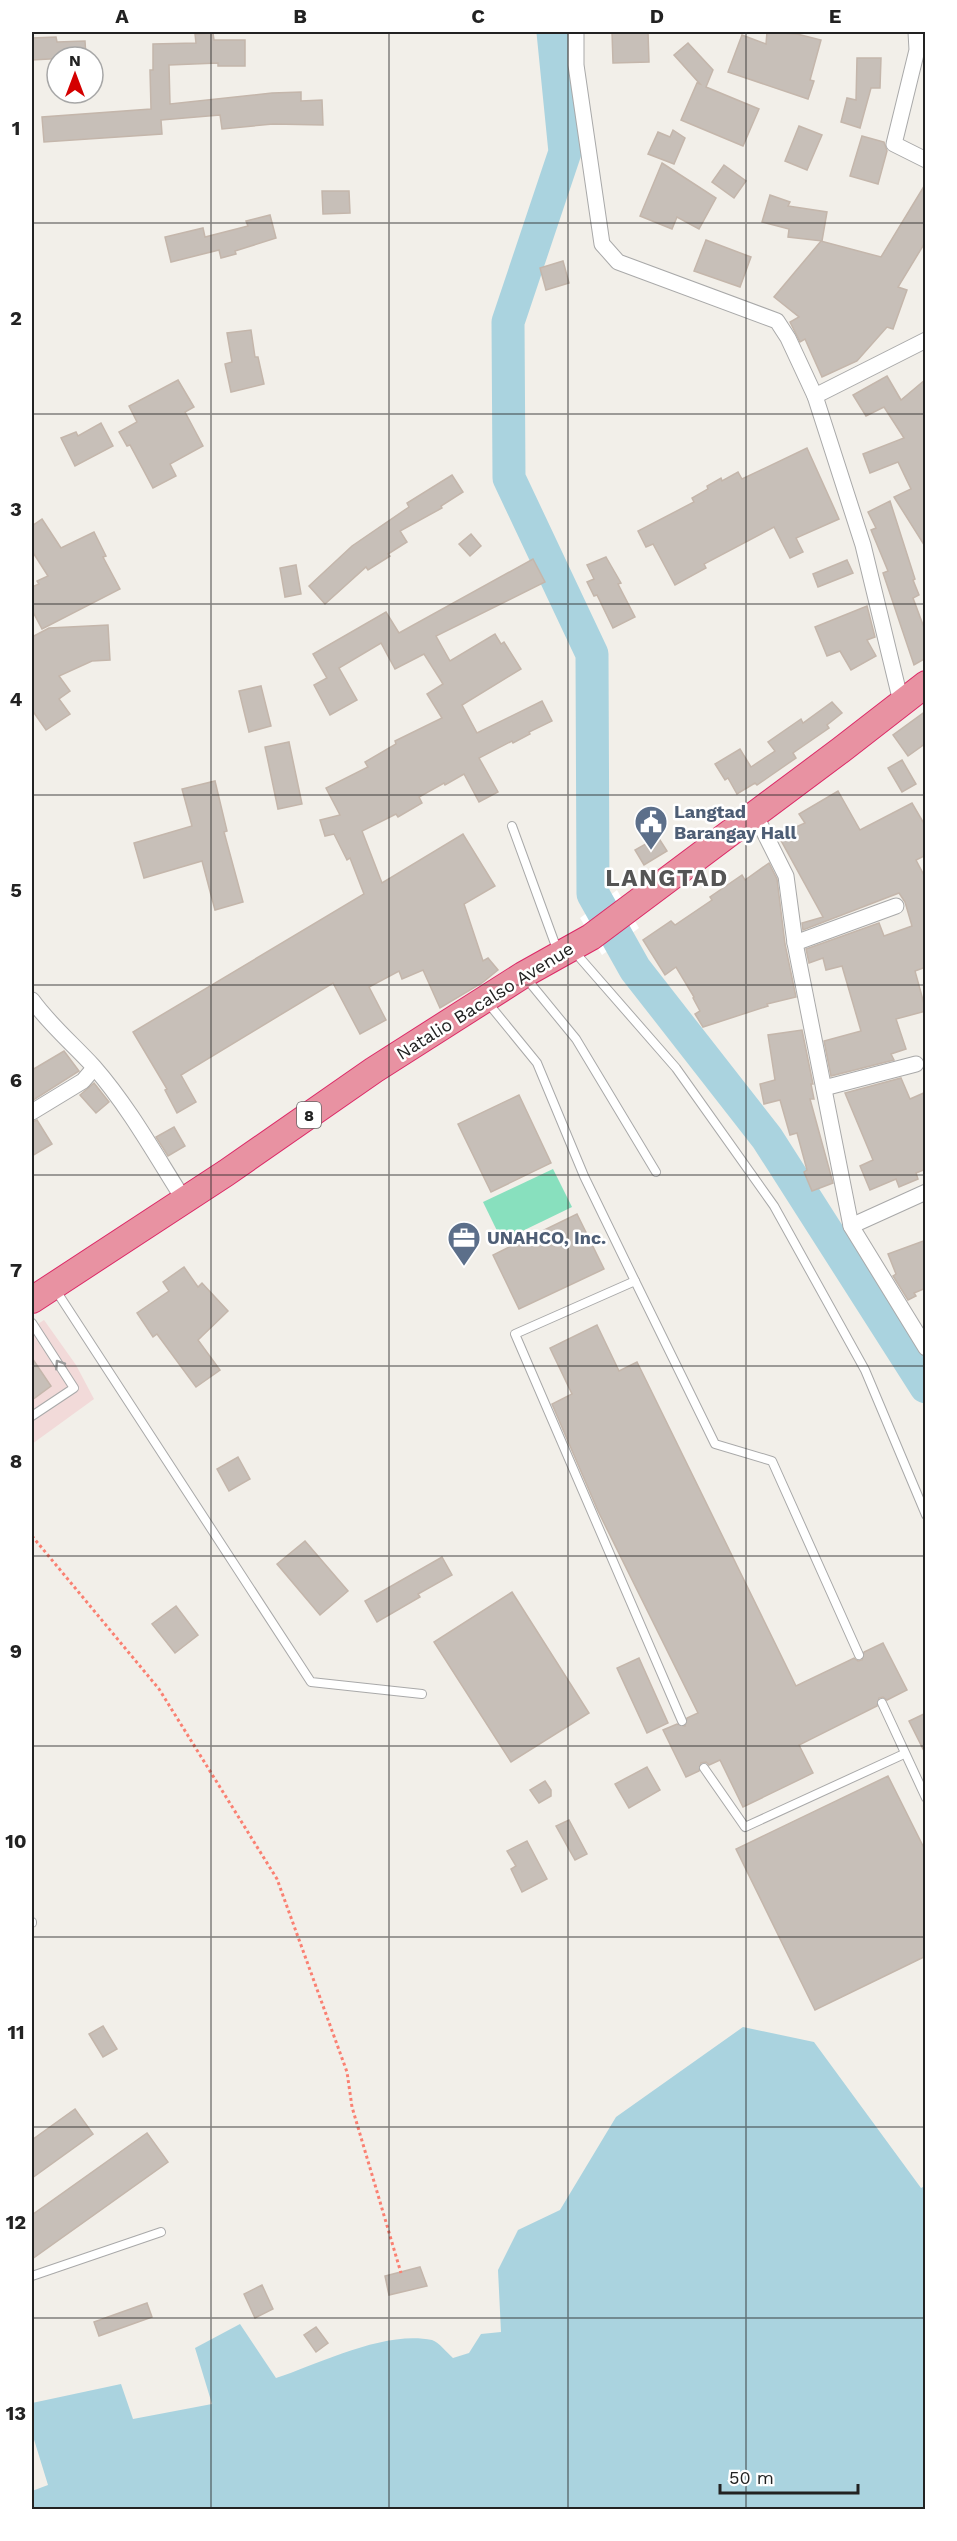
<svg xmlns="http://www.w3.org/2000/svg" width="957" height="2541" font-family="'Work Sans',sans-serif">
  <rect width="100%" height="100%" fill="#f2efe9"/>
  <polygon fill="#f2dad9" points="44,1320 76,1365 94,1399 32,1444 32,1328"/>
  <polygon fill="#88e0be" points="553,1169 572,1207 502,1241 483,1202"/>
  <path fill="#aad3df" d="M743,2027L814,2042L921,2188L925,2186V2509H32V2491L48,2485L32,2433V2403L121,2384L133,2419L212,2404L195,2348L240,2324L276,2378C321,2363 385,2330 432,2340C439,2342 447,2353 453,2358L469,2353L481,2334L501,2332L498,2270L518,2230L560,2210L616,2117Z"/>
  <polygon fill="#fff" points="617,890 639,928 602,955 580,918"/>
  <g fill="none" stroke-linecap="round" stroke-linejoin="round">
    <polyline stroke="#aad3df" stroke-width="33" points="553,32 565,152 508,322 509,478 592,654 593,894 635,969 767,1138 926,1387"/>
  </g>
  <g fill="#c7bfb8" stroke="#c4b6ab" stroke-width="1.5">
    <polygon points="612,32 648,32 649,62 613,63"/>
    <polygon points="767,32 797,34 821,40 810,80 814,81 808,99 728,72 742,35 766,44"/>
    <polygon points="213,33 214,40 245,40 245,66 218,66 218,63 169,65 170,104 272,93 301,92 301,101 322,100 323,125 273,124 222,129 220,115 161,120 162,134 44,142 42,117 151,109 150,70 153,70 153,44 196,43 195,34"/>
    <polygon points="56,37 57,42 85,41 86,57 32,60 32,38"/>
    <polygon points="688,43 713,70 706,87 759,109 743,146 681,120 697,83 700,84 674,55"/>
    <polygon points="857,58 881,58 880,88 871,88 860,128 841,122 847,98 856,100"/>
    <polygon points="799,126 822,135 807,170 785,161"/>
    <polygon points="673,130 685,138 674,164 648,154 658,132 670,137"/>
    <polygon points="862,136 884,142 887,151 878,184 850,176"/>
    <polygon points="662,163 716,198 699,229 677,217 672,229 640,216"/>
    <polygon points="724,165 746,181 734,198 712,182"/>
    <polygon points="926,183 926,241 898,287 907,290 893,329 887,327 857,361 822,377 805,339 800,342 790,322 799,317 774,297 821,241 881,257"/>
    <polygon points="322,191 349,191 350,213 323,214"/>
    <polygon points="770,195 790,202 788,206 827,212 822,241 788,237 789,229 762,222"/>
    <polygon points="270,215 276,238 235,251 236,254 221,258 219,250 171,262 165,237 203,228 205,237 248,226 246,221"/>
    <polygon points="706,240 751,257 740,287 694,271"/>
    <polygon points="563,261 569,283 546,290 540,268"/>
    <polygon points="251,330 255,357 258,357 264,384 231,392 225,364 232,362 227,333"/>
    <polygon points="887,376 901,400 926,379 926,548 894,497 911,489 898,462 870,473 863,454 904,438 884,407 866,416 853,395"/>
    <polygon points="178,380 194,407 185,412 203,446 170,464 176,476 153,488 130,445 127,446 119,432 137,422 129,406"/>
    <polygon points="101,423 113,446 75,466 61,438 76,432 78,436"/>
    <polygon points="807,448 839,519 796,538 803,552 790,558 774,527 704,564 706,568 675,585 653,544 646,547 638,531 694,502 692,498 708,489 707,486 721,478 722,481 738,472 742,479"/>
    <polygon points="452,475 463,492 441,506 442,508 400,531 407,542 388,554 390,556 368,570 366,567 325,604 309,586 352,546 409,507 407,503"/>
    <polygon points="890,501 915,579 913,580 919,595 913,598 926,633 926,658 914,665 883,573 888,571 871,530 876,528 868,512"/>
    <polygon points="42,519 61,548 94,532 106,556 103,557 120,589 42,629 32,610 32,587 39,584 37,581 48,576 32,551 32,526"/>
    <polygon points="471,534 481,546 470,556 459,544"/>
    <polygon points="606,557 621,583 618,584 635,617 613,628 597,595 594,596 587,582 594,579 587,565"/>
    <polygon points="533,559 545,582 436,636 450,661 495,634 501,644 504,642 521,669 462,705 477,733 542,701 552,721 529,732 530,734 513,743 512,741 479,758 498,792 479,802 464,774 445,785 444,783 419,797 422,803 398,817 396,814 362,831 382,883 463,834 495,886 464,904 483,961 488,958 498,970 482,983 440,1008 423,970 402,979 399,971 369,987 386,1020 360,1034 333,983 181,1075 196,1102 177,1113 165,1090 167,1089 133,1032 364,894 350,858 347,860 334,834 325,836 320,820 340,815 326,788 368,767 365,762 396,744 395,741 442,718 427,694 443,684 424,654 395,669 381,643 339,668 357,700 330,715 314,685 327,678 313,654 386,612 399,633"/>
    <polygon points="847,560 853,573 818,587 813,574"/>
    <polygon points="296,565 301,594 285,597 280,568"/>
    <polygon points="867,606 875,637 867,640 876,656 851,670 840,651 827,656 815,627"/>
    <polygon points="108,625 110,660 92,661 59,676 70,691 59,699 70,714 46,730 32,710 32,637 49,628"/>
    <polygon points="261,686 271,726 249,732 239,691"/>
    <polygon points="832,702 842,713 827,725 829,728 793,753 796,758 773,774 757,785 755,783 737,794 728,778 725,780 715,764 740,749 751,767 775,751 768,742 801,719 803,723"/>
    <polygon points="926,711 926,743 908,756 893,735"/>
    <polygon points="289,742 302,804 278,809 265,747"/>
    <polygon points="902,760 916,784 902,792 888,768"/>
    <polygon points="215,781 227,831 224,832 243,902 215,910 202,861 144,878 134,843 192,826 182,789"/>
    <polygon points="838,791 860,830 912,803 926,827 926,855 916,860 926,879 926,967 915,971 926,1011 896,1019 906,1049 891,1054 894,1060 831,1076 824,1041 861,1031 842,966 826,970 823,958 809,963 806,949 879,923 884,936 912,926 905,902 899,893 803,930 802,923 823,917 778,835 805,823 799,814"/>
    <polygon points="658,837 667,851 644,865 635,850"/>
    <polygon points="769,863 777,879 785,944 796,997 767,1004 768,1006 703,1027 695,1014 700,1011 693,998 694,997 676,967 665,975 643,940 671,921 675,925 712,900 710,897 742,875 745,880"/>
    <polygon points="802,1030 813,1084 811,1084 814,1099 810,1099 833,1183 812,1191 804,1172 807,1170 797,1133 790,1135 780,1100 764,1104 760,1084 775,1080 768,1035"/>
    <polygon points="64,1051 79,1071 32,1101 32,1070"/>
    <polygon points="901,1078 910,1099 926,1092 926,1169 916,1173 918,1179 899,1187 896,1179 870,1190 860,1166 873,1160 845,1093"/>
    <polygon points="94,1083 109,1102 96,1113 80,1095"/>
    <polygon points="519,1095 551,1163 491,1192 458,1124"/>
    <polygon points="37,1120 52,1144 32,1156 32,1122"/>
    <polygon points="174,1127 185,1146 168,1156 156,1137"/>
    <polygon points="577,1214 604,1269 519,1309 493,1255"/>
    <polygon points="926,1240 926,1288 914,1293 916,1296 908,1300 893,1276 896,1274 888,1254"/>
    <polygon points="184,1267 198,1287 202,1283 228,1311 198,1340 220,1370 196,1387 157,1334 153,1337 137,1313 169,1291 163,1282"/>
    <polygon points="597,1325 619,1371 637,1362 796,1686 854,1658 858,1661 862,1660 864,1652 883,1643 907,1690 887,1700 883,1697 879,1698 877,1706 799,1745 813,1773 743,1807 720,1760 709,1765 706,1762 701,1763 699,1771 686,1777 663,1730 677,1724 685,1726 687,1718 698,1713 598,1511 552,1404 572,1394 550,1348"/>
    <polygon points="32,1358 51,1386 32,1400"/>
    <polygon points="238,1457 250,1479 229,1491 217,1469"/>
    <polygon points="305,1541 348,1591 320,1615 277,1564"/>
    <polygon points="442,1557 452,1575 418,1594 420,1597 377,1622 365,1601"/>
    <polygon points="512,1592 589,1713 511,1762 434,1642"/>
    <polygon points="176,1606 198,1635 175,1653 152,1624"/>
    <polygon points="639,1658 668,1723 647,1733 617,1668"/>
    <polygon points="926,1713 926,1755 909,1721"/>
    <polygon points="647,1767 660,1790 629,1808 615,1784"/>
    <polygon points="888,1776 926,1852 926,1956 815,2010 736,1849"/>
    <polygon points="545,1781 551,1790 551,1796 539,1803 530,1790"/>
    <polygon points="569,1820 587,1854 575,1860 556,1826"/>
    <polygon points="527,1841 547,1879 522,1892 511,1869 516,1866 507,1851"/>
    <polygon points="103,2026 117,2049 103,2057 89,2034"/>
    <polygon points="75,2109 93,2134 32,2178 32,2140"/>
    <polygon points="147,2133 168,2162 32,2259 32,2215"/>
    <polygon points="420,2267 427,2286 389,2295 385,2276"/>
    <polygon points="262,2285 273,2309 255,2318 244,2294"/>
    <polygon points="147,2303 152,2317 99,2336 94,2322"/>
    <polygon points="316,2327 328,2343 316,2352 304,2335"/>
  </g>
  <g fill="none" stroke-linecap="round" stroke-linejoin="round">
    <g stroke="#a9a9a9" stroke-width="10">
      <g id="lane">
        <polyline points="512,826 558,952"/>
        <polyline points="573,950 676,1068 774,1206 865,1370 926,1515"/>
        <polyline points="526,978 576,1039 656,1172"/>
        <polyline points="488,1003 537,1063 584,1176 635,1281"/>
        <polyline points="55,1289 311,1682 422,1694"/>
        <polyline points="32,1323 74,1388 32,1416"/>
        <polyline points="882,1703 926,1798"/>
        <polyline points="682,1721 515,1334 635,1281 715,1444 772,1461 859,1655"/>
        <polyline points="704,1768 745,1827 904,1754"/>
        <polyline points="32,1922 32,1923"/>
        <polyline points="32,2276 161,2232"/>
      </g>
    </g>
    <g stroke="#a9a9a9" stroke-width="17">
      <g id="street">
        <polyline points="576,32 576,65 602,244 618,262 777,321 788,338 815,396 863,545 901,702"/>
        <polyline points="916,32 917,50 894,144 926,160"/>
        <polyline points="815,396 926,340"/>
        <polyline points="755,814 786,876 795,943 851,1226 926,1348"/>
        <polyline points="795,943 896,906"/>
        <path d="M32,1000C50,1025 73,1044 94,1067C129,1107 156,1156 184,1200"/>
        <polyline points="824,1088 916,1064"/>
        <polyline points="32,1112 83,1081 94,1068"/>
        <polyline points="851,1226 926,1192"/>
      </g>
    </g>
    <g stroke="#dc2a67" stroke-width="28">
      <polyline id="highway" points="32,1300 226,1173 374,1070 523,975 591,937 841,750 926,684"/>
    </g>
    <polyline stroke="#fa8072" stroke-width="3" stroke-dasharray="3 3" stroke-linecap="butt" points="32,1536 159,1689 277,1879 347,2072 352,2107 401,2273"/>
    <use href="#lane" stroke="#fff" stroke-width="8"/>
    <use href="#street" stroke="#fff" stroke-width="15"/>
    <use href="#highway" stroke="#e892a2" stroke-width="26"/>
  </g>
  <defs><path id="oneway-chevron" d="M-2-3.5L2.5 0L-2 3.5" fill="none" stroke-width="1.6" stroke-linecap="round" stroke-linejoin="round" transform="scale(1.5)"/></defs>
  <use stroke="#9c9c9c" href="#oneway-chevron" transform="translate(59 1364) rotate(-123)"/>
  <path fill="none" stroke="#222" stroke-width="1.5" stroke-opacity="0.55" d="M211,32V2510M389,32V2510M568,32V2510M746,32V2510M32,223H926M32,414H926M32,604H926M32,795H926M32,985H926M32,1175H926M32,1366H926M32,1556H926M32,1746H926M32,1937H926M32,2127H926M32,2318H926"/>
  <defs>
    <g id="civic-pin" transform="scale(1.725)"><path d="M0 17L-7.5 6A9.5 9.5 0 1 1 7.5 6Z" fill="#5c6f8a" stroke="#fff"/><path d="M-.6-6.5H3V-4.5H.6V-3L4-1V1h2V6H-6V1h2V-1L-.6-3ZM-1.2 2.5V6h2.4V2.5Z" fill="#fff"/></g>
    <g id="office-pin" transform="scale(1.725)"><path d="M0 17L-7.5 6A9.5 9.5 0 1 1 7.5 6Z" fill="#5c6f8a" stroke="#fff"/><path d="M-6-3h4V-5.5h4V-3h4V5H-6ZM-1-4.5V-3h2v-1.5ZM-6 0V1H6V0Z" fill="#fff"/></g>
  </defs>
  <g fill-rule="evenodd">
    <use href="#civic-pin" x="651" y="822"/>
    <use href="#office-pin" x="464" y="1238"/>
  </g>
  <g text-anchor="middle" stroke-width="5" stroke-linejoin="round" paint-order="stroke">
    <rect fill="#fff" stroke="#646464" stroke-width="1.5" x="297" y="1102" width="24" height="26" rx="4.5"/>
    <g font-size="16" font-weight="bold" fill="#222">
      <text x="309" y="1121">8</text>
    </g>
    <g font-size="18" font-weight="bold" fill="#4e5e75" stroke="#fff" text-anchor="start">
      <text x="674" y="818">Langtad<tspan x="674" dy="21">Barangay Hall</tspan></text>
      <text x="487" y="1244">UNAHCO, Inc.</text>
    </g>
    <g font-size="18" fill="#222" stroke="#fff">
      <text transform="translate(485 1001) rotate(-32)" y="6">Natalio Bacalso Avenue</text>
    </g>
    <g font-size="24" font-weight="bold" letter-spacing="1.5" fill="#555" stroke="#fff">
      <text x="667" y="886">LANGTAD</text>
    </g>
  </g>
  <rect width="957" height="2541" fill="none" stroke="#ffffff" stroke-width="66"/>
  <g transform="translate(75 75)"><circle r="28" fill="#ffffff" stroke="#a7a7a7" stroke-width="1.5"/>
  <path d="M0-4.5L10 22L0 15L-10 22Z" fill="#d40000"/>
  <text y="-9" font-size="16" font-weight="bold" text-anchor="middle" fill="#222222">N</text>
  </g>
  <path d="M720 2484v9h138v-9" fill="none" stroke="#222222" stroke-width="3"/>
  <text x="729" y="2484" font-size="18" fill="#222222" stroke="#ffffff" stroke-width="4.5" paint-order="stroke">50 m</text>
  <rect x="33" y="33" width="891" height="2475" fill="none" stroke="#222" stroke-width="2"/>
  <g font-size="20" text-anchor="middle" font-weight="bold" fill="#222">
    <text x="122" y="23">A</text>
    <text x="300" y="23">B</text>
    <text x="478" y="23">C</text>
    <text x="657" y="23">D</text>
    <text x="835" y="23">E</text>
    <text x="16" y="135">1</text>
    <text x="16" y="325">2</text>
    <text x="16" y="516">3</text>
    <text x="16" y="706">4</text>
    <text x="16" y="897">5</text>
    <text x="16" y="1087">6</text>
    <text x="16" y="1277">7</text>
    <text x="16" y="1468">8</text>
    <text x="16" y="1658">9</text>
    <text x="16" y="1848">10</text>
    <text x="16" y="2039">11</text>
    <text x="16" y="2229">12</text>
    <text x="16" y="2420">13</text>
  </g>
</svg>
